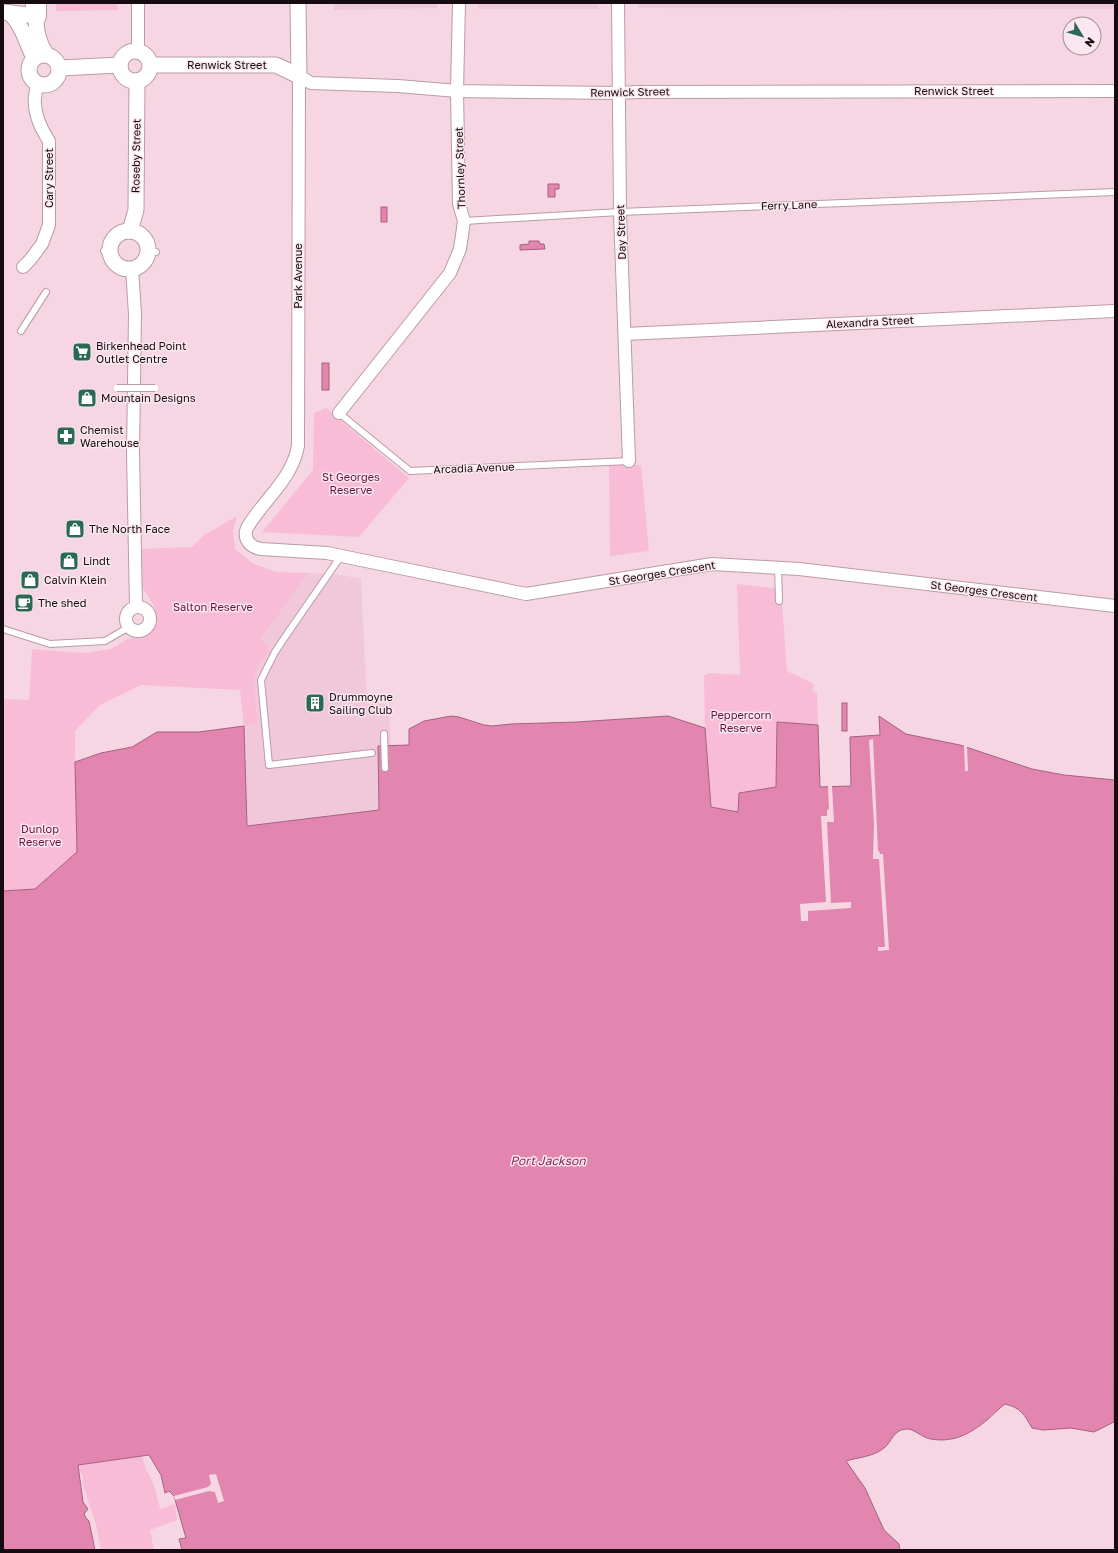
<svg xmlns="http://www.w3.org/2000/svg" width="1118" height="1553" font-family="'Golos Text',sans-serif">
  <rect width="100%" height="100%" fill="#f7d6e3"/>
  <g fill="#f0c8d9">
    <polygon points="334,3 437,3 437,8 334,10"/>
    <rect x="478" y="3" width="120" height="6"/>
    <polygon points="638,3 1115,3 1115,9 638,8"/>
    <polygon points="308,573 341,575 361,579 367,704 388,704 391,745 378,746 379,810 246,826 244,726 258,724 254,683 257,668 271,650 261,639"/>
  </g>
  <g fill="#f8bcd6">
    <polygon points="56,3 117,3 118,10 56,11"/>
    <polygon points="326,408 409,478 359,537 262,532 313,470 314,413"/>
    <polygon points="609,465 641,465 649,551 610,556"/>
    <polygon points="237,516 233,530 235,549 252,563 276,572 308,573 261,639 271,650 257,668 254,683 258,724 244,726 240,690 141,685 100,705 75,731 77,852 35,889 3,891 3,699 29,700 32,649 84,653 111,649 128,639 141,636 151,631 156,621 154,606 142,587 141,549 192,547 204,535"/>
    <polygon points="737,584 781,589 787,671 814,684 812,690 817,693 818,725 777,722 776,788 739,793 738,812 711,807 705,728 704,676 709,673 740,675"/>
    <path d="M140,1456L143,1457C143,1466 149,1473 152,1481C157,1490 156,1500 161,1509L175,1504L177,1520L150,1530L154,1550H101L96,1524L82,1483L83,1477L77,1465Z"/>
  </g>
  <g fill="#e286b0" stroke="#a56180">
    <polygon points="548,184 559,184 559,189 555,189 555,197 548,197"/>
    <rect x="381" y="207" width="6" height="15"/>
    <polygon points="529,241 539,241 540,244 544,244 545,249 520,250 520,245 529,244"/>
    <rect x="322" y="363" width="7" height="27"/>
    <rect x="842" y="703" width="5" height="28"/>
    <path d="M451,716L459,717L484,725L492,726L511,724L577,722L668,716L705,728L711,807L738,812L739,793L776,787L777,722L818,725L820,787L851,786L850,737L880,735L879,716L906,734L960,745L1032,769L1064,775L1115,780L1114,1422L1094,1432L1071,1428L1043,1430L1032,1428C1024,1414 1021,1408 1005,1404C998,1409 993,1415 987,1420C970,1434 953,1443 931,1439C922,1438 914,1428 906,1429C893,1430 892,1442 884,1448C873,1457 859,1457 846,1461L865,1488L884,1530L899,1544L900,1550H182L179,1539L186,1538L174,1496L169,1491L165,1493L161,1475L149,1455L78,1465L83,1502L88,1509L84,1514L86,1518L89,1521L95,1550H3V891L35,889L77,852L75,762L101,753L132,747L157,732H199L244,726L247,826L379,810L378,746L409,745V729L424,721Z"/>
  </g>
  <g fill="#f7d6e3">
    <polygon points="873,739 878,851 879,851 880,854 883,854 889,950 878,951 878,947 885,947 879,859 873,859 874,824 869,740"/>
    <polygon points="964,746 967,746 968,771 965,771"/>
    <polygon points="828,786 832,786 834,822 827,822 831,903 851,902 851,908 808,911 808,921 801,921 800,904 826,902 821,816 827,816 827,810 829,809"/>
    <polygon points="216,1474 224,1501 218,1503 215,1492 209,1491 175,1500 174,1496 208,1487 211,1484 209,1475"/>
  </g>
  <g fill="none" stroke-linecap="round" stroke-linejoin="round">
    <g stroke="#ba9ba7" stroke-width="8">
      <g id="service">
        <polyline points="464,221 620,212 1115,192"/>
        <polyline points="104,251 110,251"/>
        <polyline points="148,252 156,252"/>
        <polyline points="21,331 46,292"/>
        <polyline points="339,413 410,471 629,461"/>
        <polyline points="341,556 285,637 275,652 261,680 269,765 372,753"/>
        <polyline points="778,567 779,601"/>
        <polyline points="3,629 50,644 105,641 129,627"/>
        <polyline points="384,734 385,768"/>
      </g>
    </g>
    <g stroke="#ba9ba7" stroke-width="14">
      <g id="minor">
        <polyline points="138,3 138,51"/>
        <polyline points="618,3 620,212 629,461"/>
        <path d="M299,76L298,446C292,480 263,500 247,528C243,538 249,547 261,549L327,553L526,594L712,564L799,569L1115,606"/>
        <polyline points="299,76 311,83 398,86 457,91 618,93 638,92 1115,91"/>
        <path d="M23,267L30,260L42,244L49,225V141C37,123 30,104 38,84"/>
        <polyline points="132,268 135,314 133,452 136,607"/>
        <polyline points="625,334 1115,311"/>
        <polyline points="339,413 450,273 460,249 464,221 459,204 457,91 459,3"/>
        <circle cx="138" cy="619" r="12"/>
      </g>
    </g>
    <g stroke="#ba9ba7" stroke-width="17">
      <g id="tertiary">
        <path d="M3,12L36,16C36,31 38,42 46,54"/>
        <path d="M10,13C23,26 26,42 34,58"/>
        <circle cx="135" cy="66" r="15"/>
        <circle cx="44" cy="70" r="15"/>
        <polyline points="151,65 276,65 299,76 298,3"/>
        <polyline points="60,68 120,65"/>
        <polyline points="130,231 136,210 137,81"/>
        <circle cx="129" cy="250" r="19"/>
      </g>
    </g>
    <g stroke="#ba9ba7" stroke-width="22">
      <polyline id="trunk" points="36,3 36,16"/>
    </g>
    <use href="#service" stroke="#fff" stroke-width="6"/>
    <use href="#minor" stroke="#fff" stroke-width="12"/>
    <use href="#tertiary" stroke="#fff" stroke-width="15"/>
    <use href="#trunk" stroke="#fff" stroke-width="20"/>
    <g stroke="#ba9ba7" stroke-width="8" stroke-linecap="butt">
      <polyline id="service-bridge" points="117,388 155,388"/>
    </g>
    <use href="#service-bridge" stroke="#fff" stroke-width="6"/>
  </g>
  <defs>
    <g id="supermarket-square" transform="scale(1)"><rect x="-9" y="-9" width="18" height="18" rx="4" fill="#296956" stroke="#fbe7ef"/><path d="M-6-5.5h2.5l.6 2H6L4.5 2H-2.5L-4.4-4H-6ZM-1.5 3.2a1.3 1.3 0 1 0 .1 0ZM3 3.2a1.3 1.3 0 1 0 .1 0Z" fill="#fff"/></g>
    <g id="shop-square" transform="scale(1)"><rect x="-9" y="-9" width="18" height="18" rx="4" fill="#296956" stroke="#fbe7ef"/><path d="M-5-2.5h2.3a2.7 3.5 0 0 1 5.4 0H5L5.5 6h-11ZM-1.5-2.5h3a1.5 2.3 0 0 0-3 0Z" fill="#fff"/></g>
    <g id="pharmacy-square" transform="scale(1)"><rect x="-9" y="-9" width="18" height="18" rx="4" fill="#296956" stroke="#fbe7ef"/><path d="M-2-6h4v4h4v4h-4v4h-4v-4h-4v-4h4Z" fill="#fff"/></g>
    <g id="cafe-square" transform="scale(1)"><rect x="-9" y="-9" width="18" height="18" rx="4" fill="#296956" stroke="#fbe7ef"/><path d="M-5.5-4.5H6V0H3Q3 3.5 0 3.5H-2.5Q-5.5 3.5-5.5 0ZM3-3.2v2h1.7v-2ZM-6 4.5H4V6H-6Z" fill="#fff"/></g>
    <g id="building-square" transform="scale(1)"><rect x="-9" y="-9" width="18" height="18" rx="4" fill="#296956" stroke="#fbe7ef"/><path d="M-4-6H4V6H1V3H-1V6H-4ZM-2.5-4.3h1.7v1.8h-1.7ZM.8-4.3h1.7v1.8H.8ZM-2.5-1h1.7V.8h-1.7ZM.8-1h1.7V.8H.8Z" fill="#fff"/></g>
  </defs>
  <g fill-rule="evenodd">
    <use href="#supermarket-square" x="82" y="352"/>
    <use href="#shop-square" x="87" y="398"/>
    <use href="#pharmacy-square" x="66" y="436"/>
    <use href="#shop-square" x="75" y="529"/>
    <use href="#shop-square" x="69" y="561"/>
    <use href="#shop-square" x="30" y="580"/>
    <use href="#cafe-square" x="24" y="603"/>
    <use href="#building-square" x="315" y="703"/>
  </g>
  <g text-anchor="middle" stroke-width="3" stroke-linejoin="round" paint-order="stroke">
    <g font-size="11" fill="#160b10" stroke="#fbe7ef">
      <text x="227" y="69">Renwick Street</text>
      <text x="954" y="95">Renwick Street</text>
      <text transform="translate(630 92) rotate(-1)" y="4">Renwick Street</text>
      <text transform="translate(136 156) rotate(-89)" y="4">Roseby Street</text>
      <text transform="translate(460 168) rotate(-92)" y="4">Thornley Street</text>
      <text transform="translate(49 178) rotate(-90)" y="4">Cary Street</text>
      <text transform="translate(789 205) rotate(-2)" y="4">Ferry Lane</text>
      <text transform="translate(621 232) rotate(-92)" y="4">Day Street</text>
      <text transform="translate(298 276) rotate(-90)" y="4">Park Avenue</text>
      <text transform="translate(870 322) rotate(-3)" y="4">Alexandra Street</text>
      <text transform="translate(474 468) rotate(-2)" y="4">Arcadia Avenue</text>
      <text transform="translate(662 573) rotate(-9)" y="4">St Georges Crescent</text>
      <text transform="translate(984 591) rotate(7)" y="4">St Georges Crescent</text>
    </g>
    <g font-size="11" fill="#160b10" stroke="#fbe7ef" text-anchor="start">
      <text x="96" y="350">Birkenhead Point<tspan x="96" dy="13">Outlet Centre</tspan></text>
      <text x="101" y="402">Mountain Designs</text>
      <text x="80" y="434">Chemist<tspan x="80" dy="13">Warehouse</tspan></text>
      <text x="89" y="533">The North Face</text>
      <text x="83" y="565">Lindt</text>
      <text x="44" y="584">Calvin Klein</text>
      <text x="38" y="607">The shed</text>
      <text x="329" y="701">Drummoyne<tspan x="329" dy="13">Sailing Club</tspan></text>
    </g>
    <g font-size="11" fill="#661441" stroke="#fbe7ef">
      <text x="351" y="481">St Georges<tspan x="351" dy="13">Reserve</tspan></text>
      <text x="213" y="611">Salton Reserve</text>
      <text x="741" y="719">Peppercorn<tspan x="741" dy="13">Reserve</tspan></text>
      <text x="40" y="833">Dunlop<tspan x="40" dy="13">Reserve</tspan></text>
    </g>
    <g font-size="12" font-style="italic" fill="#8e225d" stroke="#fbe7ef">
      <text x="548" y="1165">Port Jackson</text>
    </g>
  </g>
  <rect width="1118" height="1553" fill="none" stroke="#160b10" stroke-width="8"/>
  <g transform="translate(1082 36) rotate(128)"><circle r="19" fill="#fbe7ef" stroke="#9f8f96"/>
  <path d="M0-3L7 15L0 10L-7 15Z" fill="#296956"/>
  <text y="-6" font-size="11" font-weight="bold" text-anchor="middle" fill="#160b10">N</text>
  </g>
</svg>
